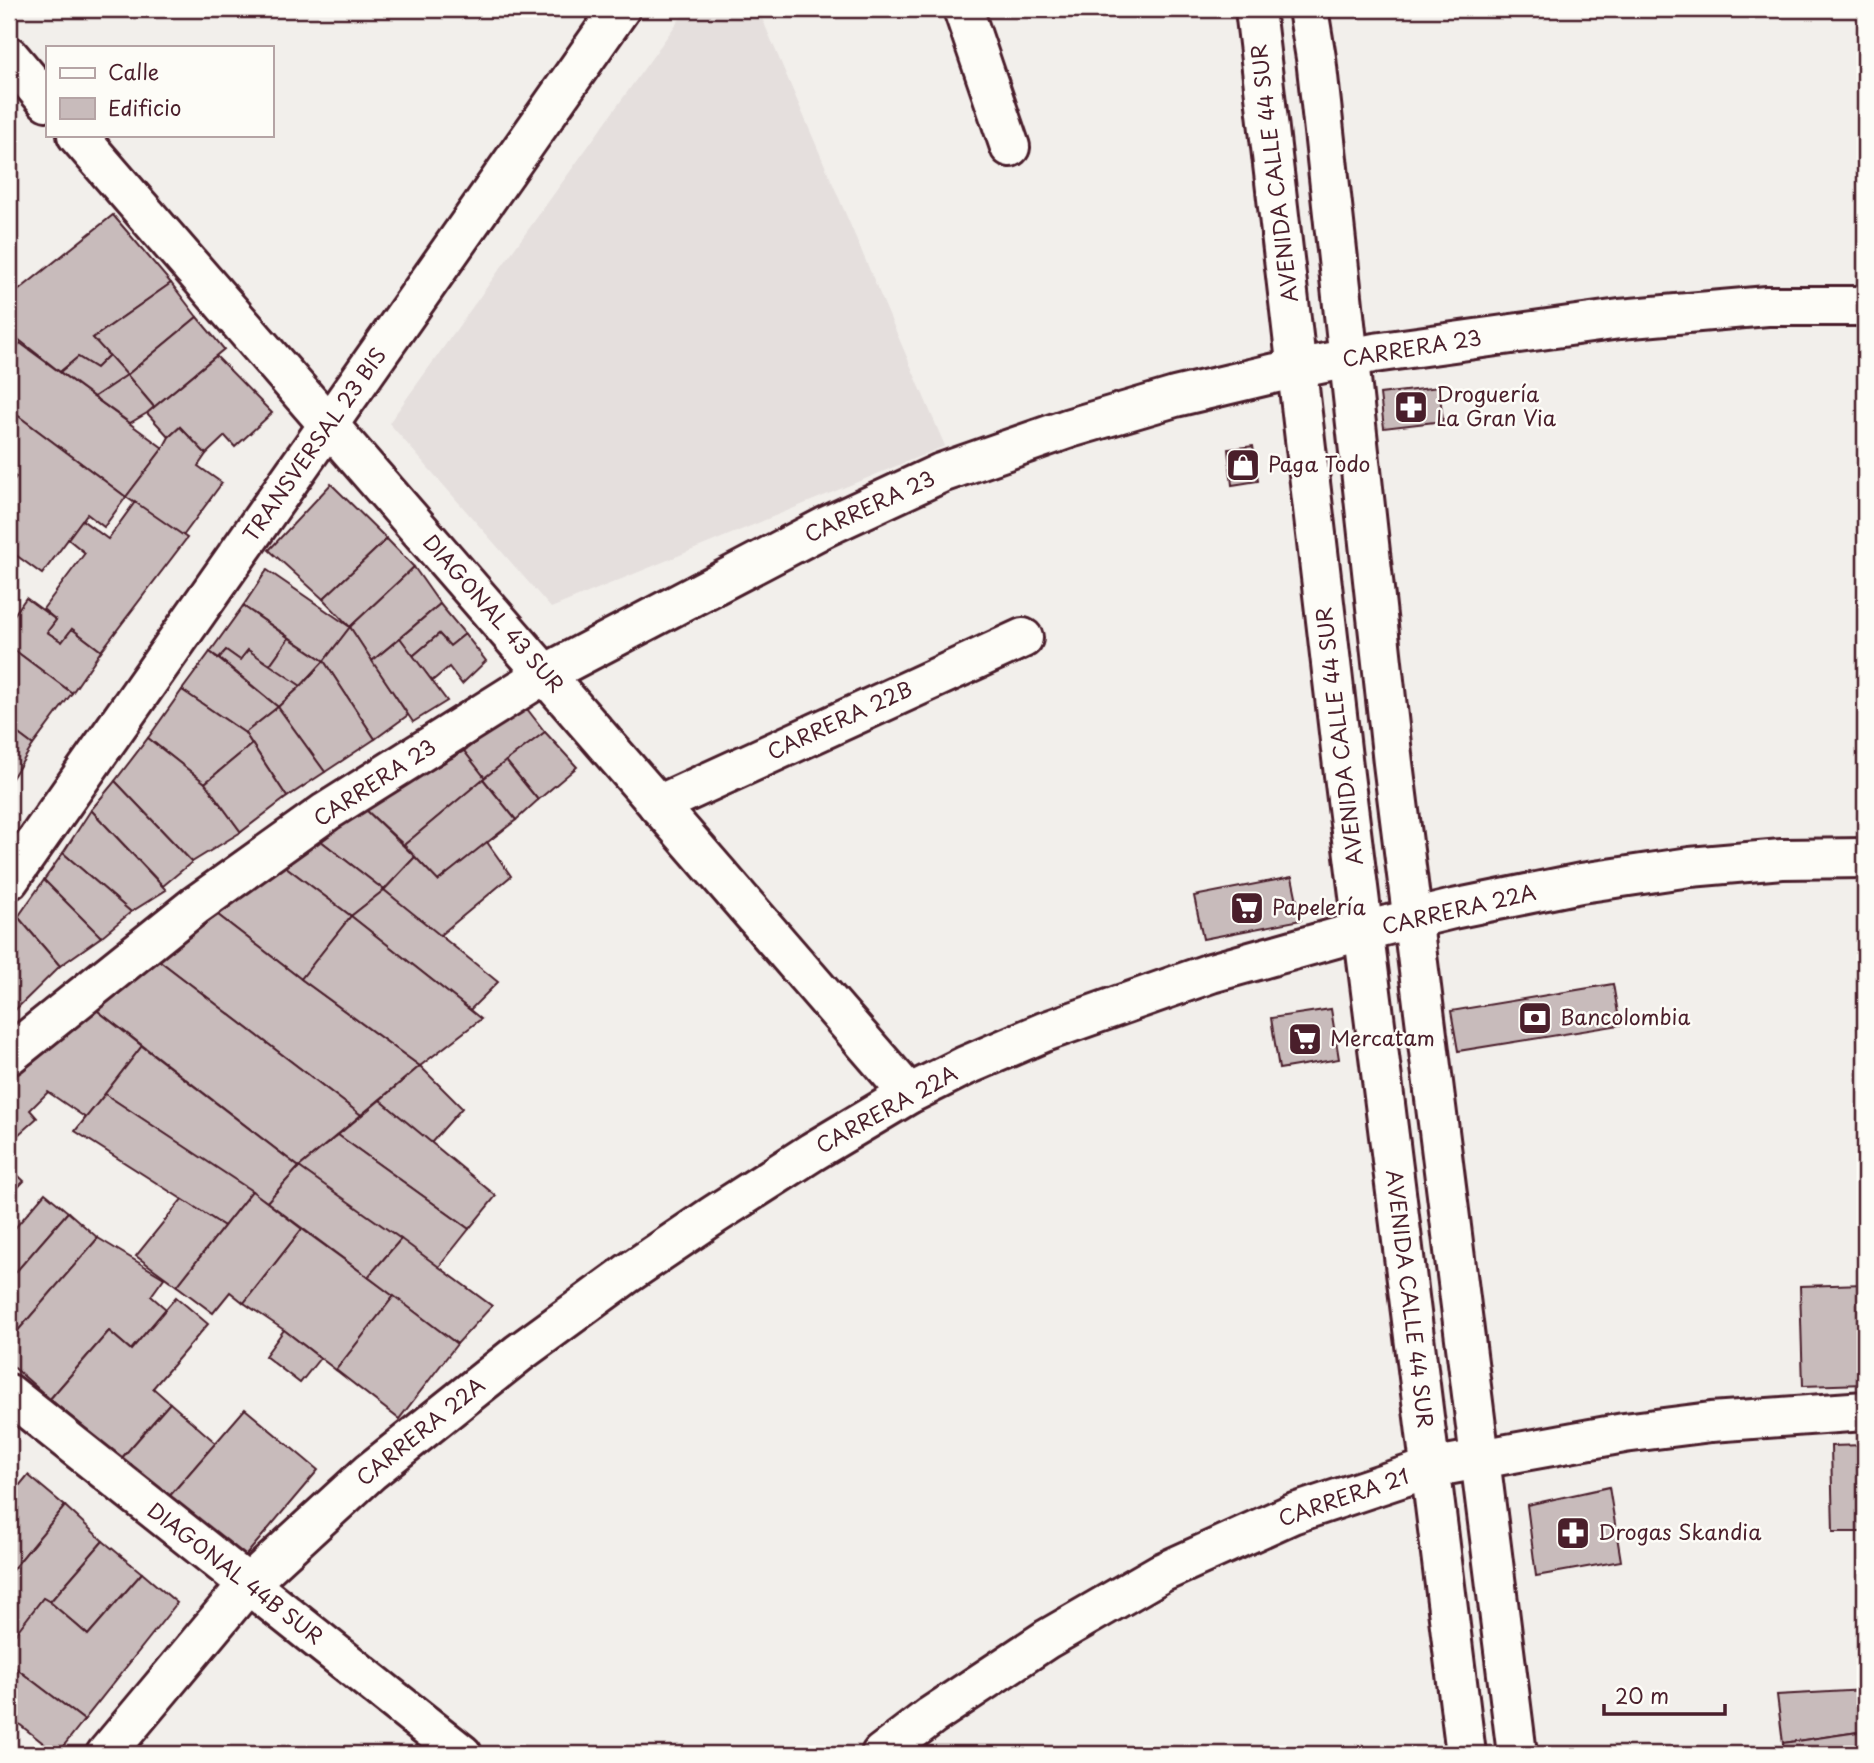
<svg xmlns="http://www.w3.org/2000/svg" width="1874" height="1763" font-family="'Playpen Sans',sans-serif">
  <rect width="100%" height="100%" fill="#f2efeb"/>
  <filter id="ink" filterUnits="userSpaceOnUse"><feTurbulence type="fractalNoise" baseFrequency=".0143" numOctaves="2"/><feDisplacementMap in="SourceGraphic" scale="14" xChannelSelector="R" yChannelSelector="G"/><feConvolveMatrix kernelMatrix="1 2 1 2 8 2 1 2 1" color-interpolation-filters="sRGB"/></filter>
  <g filter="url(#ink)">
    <polygon fill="#e5dfdd" points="687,9 758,9 945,446 551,608 389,423"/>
    <g fill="#c8bbbb" stroke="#4a1f2b" stroke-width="2">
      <polygon points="113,215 171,283 93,338 109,355 96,368 78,357 60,372 9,332 9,298"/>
      <polygon points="171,283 197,317 127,375 93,338"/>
      <polygon points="197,317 224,349 154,407 127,375"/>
      <polygon points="20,343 163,448 126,497 9,409 9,358"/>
      <polygon points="109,355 127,375 94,397 60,372 78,357 96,368"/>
      <polygon points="216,356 272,413 235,447 225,436 206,454 180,427 169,437 147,413"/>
      <polygon points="127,375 154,407 147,413 130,423 94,397"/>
      <polygon points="1439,387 1443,421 1384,428 1380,394"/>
      <polygon points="9,409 126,497 104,527 87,514 42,574 9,550 9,487 16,477 9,472"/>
      <polygon points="180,427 206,454 198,466 222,483 183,536 126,497 163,448 169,437"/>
      <polygon points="1253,446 1258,481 1232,485 1228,449"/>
      <polygon points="331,484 387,539 323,599 269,550"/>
      <polygon points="135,502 187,538 101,651 72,629 62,642 47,632 56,620 43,609 85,553 68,539 82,520 108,539"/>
      <polygon points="387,539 414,567 350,627 323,599"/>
      <polygon points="414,567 440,604 372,661 350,627"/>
      <polygon points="267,570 350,627 324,661 243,606"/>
      <polygon points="26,598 56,620 47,632 62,642 72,629 101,651 72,693 9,646 9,622"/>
      <polygon points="440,604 465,634 450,646 439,634 413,656 400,638"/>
      <polygon points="243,606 289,638 269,666 248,650 240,660 226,650 219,658 210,652"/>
      <polygon points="350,627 408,715 375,739 324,661"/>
      <polygon points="439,634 450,646 465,634 486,661 462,684 449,667 432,681 413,656"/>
      <polygon points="289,638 324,661 301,686 269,666"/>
      <polygon points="400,638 447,701 413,722 372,661"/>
      <polygon points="9,646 72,693 33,745 9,727"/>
      <polygon points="226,650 240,660 248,650 301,686 278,707 219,658"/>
      <polygon points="210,652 278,707 245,733 182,690"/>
      <polygon points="324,661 375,739 325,772 278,707 301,686"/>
      <polygon points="182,690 245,733 252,744 205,783 148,738"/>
      <polygon points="524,705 545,732 485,778 464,751"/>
      <polygon points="278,707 325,772 287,797 245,733"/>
      <polygon points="9,727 33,745 9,783"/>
      <polygon points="545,732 577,767 538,800 506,761"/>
      <polygon points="148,738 205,783 241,832 192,862 115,781"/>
      <polygon points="252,744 287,797 241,832 205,783"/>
      <polygon points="464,751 485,778 404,845 365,809"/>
      <polygon points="506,761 538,800 516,820 483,779"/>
      <polygon points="483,779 516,820 438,881 404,845"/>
      <polygon points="115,781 192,862 163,886 91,810"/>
      <polygon points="365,809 415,857 384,890 321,841"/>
      <polygon points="91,810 166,890 131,912 63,853"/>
      <polygon points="321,841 384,890 351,916 282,864"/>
      <polygon points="487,842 511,876 439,936 384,890 415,857 438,881"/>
      <polygon points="63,853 131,912 101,937 44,880"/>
      <polygon points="282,864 351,916 301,979 218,915"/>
      <polygon points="1292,877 1301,920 1203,939 1194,896"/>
      <polygon points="44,880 101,937 60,966 18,917"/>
      <polygon points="384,890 498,982 470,1010 351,916"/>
      <polygon points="218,915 301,979 420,1066 361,1115 156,958"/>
      <polygon points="351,916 470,1010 481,1019 420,1066 301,979"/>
      <polygon points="18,917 60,966 9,1016 9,931"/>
      <polygon points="156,958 361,1115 299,1167 94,1008"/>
      <polygon points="1613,984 1620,1025 1458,1051 1451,1011"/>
      <polygon points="94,1008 142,1046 86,1118 48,1092 30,1110 37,1118 18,1135 9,1127 9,1079"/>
      <polygon points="1331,1009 1339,1059 1279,1069 1271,1018"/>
      <polygon points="142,1046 299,1167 267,1202 105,1094"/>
      <polygon points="420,1066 462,1108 431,1143 380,1100"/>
      <polygon points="105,1094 252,1191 224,1226 75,1131"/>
      <polygon points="380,1100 496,1196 469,1229 338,1135"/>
      <polygon points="338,1135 469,1229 438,1268 299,1167"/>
      <polygon points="9,1167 24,1181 9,1197"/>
      <polygon points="299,1167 401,1239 368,1277 267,1202"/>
      <polygon points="252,1191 302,1229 244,1303 230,1292 213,1313 177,1286"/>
      <polygon points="45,1193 68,1212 9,1280 9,1235"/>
      <polygon points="182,1199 224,1226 177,1286 136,1256"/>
      <polygon points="68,1212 98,1238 9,1341 9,1280"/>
      <polygon points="302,1229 394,1296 336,1370 284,1330 244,1303"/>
      <polygon points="98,1238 164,1278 151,1296 166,1309 131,1350 109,1331 50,1399 9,1363 9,1341"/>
      <polygon points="401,1239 492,1306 457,1344 368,1277"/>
      <polygon points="1865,1284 1865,1384 1803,1386 1800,1286"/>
      <polygon points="394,1296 457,1344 399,1419 336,1370"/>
      <polygon points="176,1297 208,1324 153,1388 170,1403 121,1459 50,1399 109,1331 131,1350"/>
      <polygon points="284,1330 320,1358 300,1383 265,1356"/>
      <polygon points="170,1403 216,1443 168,1498 121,1459"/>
      <polygon points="245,1409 318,1470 241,1561 168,1498"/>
      <polygon points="1865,1445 1865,1532 1833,1532 1831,1446"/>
      <polygon points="28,1475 65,1506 9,1574 9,1498"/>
      <polygon points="1609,1487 1621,1561 1536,1576 1527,1505"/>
      <polygon points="65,1506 103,1541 50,1602 43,1598 15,1635 9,1630 9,1574"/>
      <polygon points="103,1541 142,1573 88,1635 50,1602"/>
      <polygon points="142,1573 177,1603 84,1720 9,1663 9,1642 43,1598 50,1602 88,1635"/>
      <polygon points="9,1663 84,1720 57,1754 9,1716"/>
      <polygon points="1865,1690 1865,1731 1783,1743 1777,1695"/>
      <polygon points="1865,1731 1865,1754 1784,1754 1783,1743"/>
    </g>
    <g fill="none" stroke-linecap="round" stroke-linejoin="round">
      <g stroke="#4a1f2b" stroke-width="44">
        <g id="minor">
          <polyline points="963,9 1010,147"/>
          <polyline points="9,56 47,101"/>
          <polyline points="77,135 909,1094"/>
          <polyline points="658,805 1023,638"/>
          <polyline points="9,880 620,9"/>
          <polyline points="9,1055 196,905 326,812 545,674 825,527 941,473 1070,428 1175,397 1276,373 1374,353 1620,319 1767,306 1865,306"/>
          <polyline points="9,1394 462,1754"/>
          <polyline points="106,1754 248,1584 370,1472 519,1353 627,1274 714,1215 812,1152 909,1094 965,1066 1044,1032 1211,973 1343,936 1453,909 1581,883 1690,867 1782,859 1865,858"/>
          <polyline points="881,1754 931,1716 1047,1639 1161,1573 1292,1514 1430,1468 1480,1459 1624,1433 1711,1422 1865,1411"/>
        </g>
      </g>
      <g stroke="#4a1f2b" stroke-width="44">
        <g id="major">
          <polyline points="1255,9 1344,775 1466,1754"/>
          <polyline points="1308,9 1316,58 1393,763 1517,1754"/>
        </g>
      </g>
      <use href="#minor" stroke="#fdfcf7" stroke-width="38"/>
      <use href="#major" stroke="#fdfcf7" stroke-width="38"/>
    </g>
  </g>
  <defs>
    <g id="pharmacy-square" transform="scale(1.75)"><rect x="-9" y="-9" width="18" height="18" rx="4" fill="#4a1f2b" stroke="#fdfcf7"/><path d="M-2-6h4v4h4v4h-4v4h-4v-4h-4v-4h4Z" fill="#fff"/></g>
    <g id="shop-square" transform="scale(1.75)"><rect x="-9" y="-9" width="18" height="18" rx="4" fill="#4a1f2b" stroke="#fdfcf7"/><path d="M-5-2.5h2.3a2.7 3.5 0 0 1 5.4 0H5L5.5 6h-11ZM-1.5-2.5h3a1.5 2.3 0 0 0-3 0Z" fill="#fff"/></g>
    <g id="supermarket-square" transform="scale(1.75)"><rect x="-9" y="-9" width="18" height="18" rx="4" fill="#4a1f2b" stroke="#fdfcf7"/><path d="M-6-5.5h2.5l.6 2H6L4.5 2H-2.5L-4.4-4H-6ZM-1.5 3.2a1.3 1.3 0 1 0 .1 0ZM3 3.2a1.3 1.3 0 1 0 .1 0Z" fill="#fff"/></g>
    <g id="bank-square" transform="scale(1.75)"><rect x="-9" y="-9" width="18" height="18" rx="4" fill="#4a1f2b" stroke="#fdfcf7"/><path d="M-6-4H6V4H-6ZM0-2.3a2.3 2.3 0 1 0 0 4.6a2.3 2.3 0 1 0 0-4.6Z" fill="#fff"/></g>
  </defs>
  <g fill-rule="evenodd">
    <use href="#pharmacy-square" x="1411" y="407"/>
    <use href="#shop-square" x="1243" y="465"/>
    <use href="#supermarket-square" x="1247" y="908"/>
    <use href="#bank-square" x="1535" y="1018"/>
    <use href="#supermarket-square" x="1305" y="1039"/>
    <use href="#pharmacy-square" x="1573" y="1533"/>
  </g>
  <g text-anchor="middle" stroke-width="5" stroke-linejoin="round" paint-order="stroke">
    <g font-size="21" fill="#4a1f2b" stroke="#fdfcf7">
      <text transform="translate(1275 173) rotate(-97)" y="7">AVENIDA CALLE 44 SUR</text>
      <text transform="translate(1412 349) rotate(-9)" y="7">CARRERA 23</text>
      <text transform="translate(315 445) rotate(-55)" y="7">TRANSVERSAL 23 BIS</text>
      <text transform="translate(870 507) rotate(-25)" y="7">CARRERA 23</text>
      <text transform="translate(493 614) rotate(49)" y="7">DIAGONAL 43 SUR</text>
      <text transform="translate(840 721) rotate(-25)" y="7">CARRERA 22B</text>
      <text transform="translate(1340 736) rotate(-97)" y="7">AVENIDA CALLE 44 SUR</text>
      <text transform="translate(375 783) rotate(-33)" y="7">CARRERA 23</text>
      <text transform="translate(1459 910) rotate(-13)" y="7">CARRERA 22A</text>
      <text transform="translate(887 1110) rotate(-29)" y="7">CARRERA 22A</text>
      <text transform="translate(1409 1299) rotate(83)" y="7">AVENIDA CALLE 44 SUR</text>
      <text transform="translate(421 1432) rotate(-39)" y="7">CARRERA 22A</text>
      <text transform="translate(1344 1498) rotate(-19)" y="7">CARRERA 21</text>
      <text transform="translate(235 1574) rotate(38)" y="7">DIAGONAL 44B SUR</text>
    </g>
    <g font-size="21" fill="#4a1f2b" stroke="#fdfcf7" text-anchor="start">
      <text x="1436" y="402">Droguería<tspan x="1436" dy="24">La Gran Via</tspan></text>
      <text x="1268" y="472">Paga Todo</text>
      <text x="1272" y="915">Papelería</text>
      <text x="1560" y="1025">Bancolombia</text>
      <text x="1330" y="1046">Mercatam</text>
      <text x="1598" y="1540">Drogas Skandia</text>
    </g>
  </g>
  <rect width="1874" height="1763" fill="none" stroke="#fdfcf7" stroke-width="35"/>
  <rect x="18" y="18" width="1839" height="1728" fill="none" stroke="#4a1f2b" stroke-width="2.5" filter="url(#ink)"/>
  <rect x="46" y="46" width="228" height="91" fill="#fdfcf7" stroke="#b5a4a5" stroke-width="2"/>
  <rect x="60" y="68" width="35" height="10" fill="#fdfcf7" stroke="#b5a4a5" stroke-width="2"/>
  <text x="108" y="80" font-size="21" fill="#4a1f2b">Calle</text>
  <rect x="60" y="98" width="35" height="21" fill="#c8bbbb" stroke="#b5a4a5" stroke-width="2"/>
  <text x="108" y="116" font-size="21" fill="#4a1f2b">Edificio</text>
  <path d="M1604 1704v10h121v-10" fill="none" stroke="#4a1f2b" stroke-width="3.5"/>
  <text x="1615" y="1704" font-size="21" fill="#4a1f2b" stroke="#fdfcf7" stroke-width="5" paint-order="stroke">20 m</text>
</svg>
